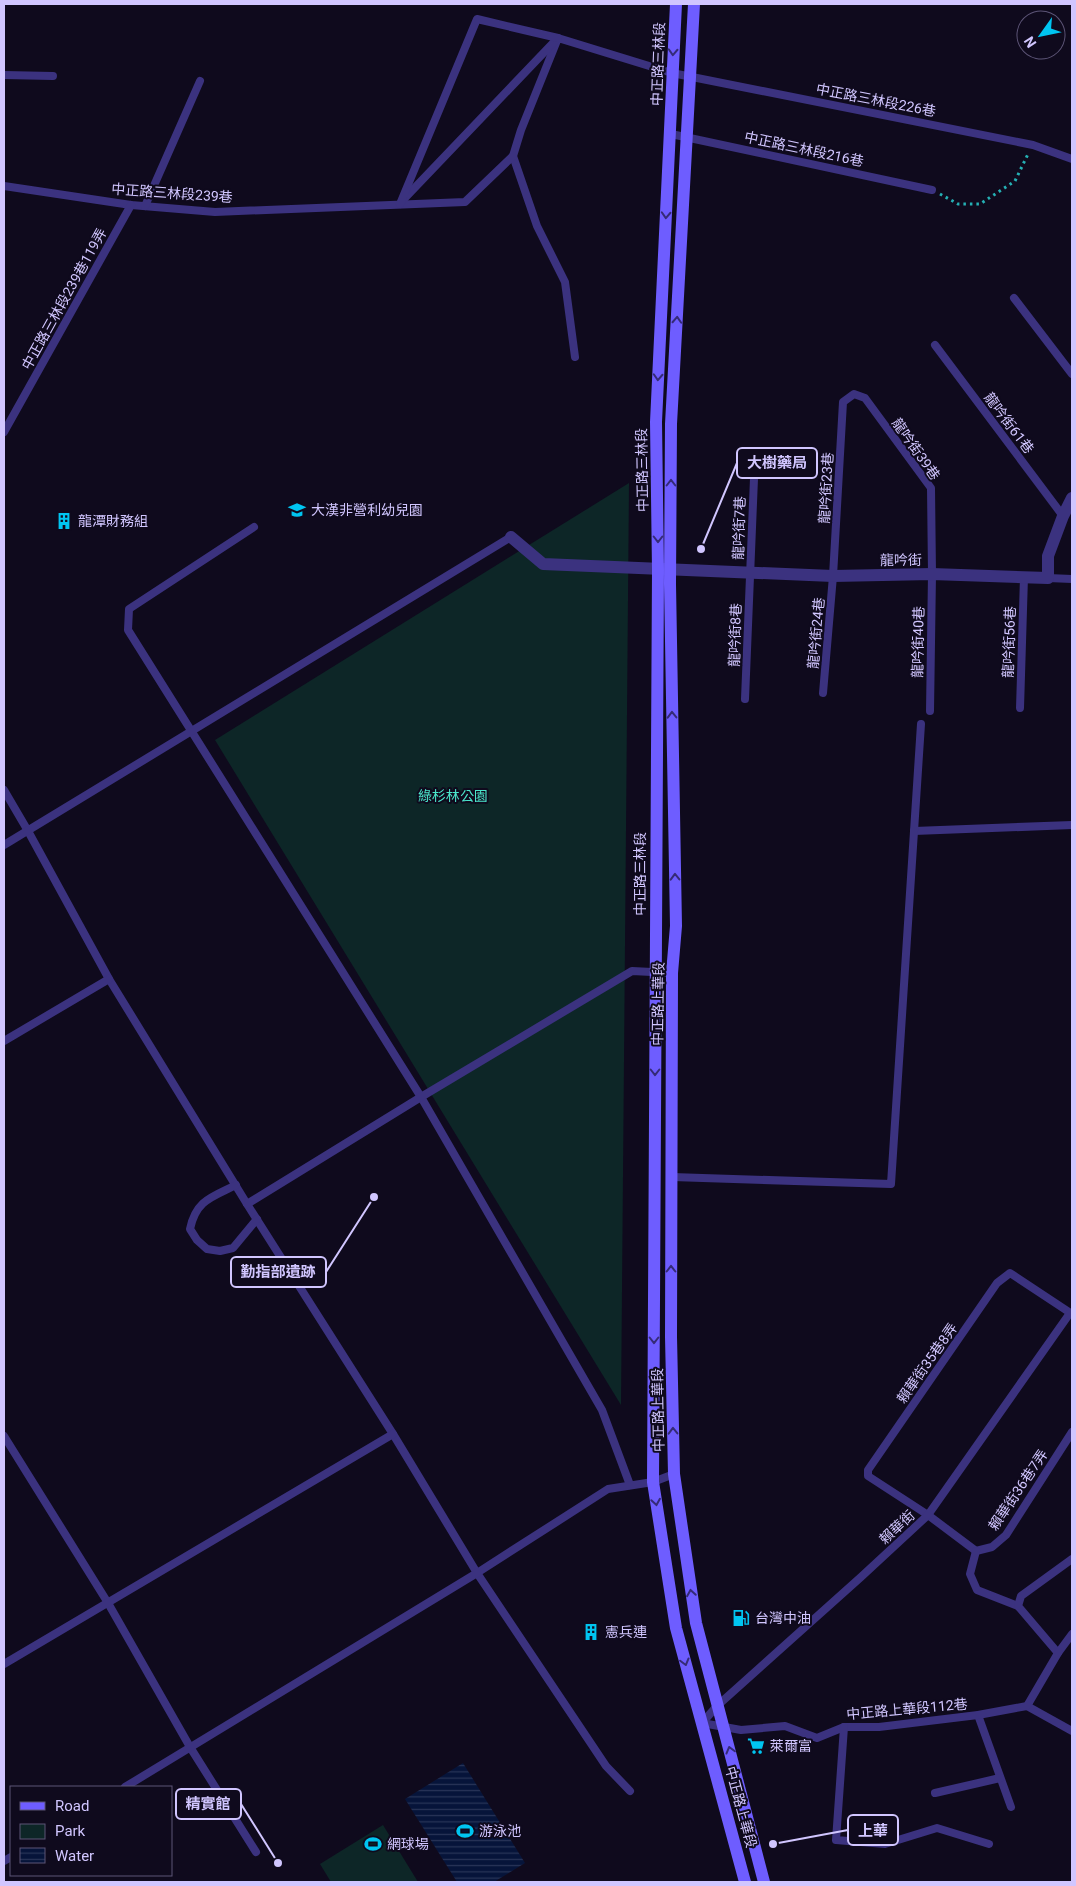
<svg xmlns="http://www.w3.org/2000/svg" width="1076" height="1886" font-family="Roboto,'Noto Sans TC',sans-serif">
  <defs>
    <pattern id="water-rules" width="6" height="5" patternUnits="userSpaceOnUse" patternTransform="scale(1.25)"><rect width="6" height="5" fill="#06143a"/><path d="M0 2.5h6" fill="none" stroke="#293558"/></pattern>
  </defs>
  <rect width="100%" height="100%" fill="#0f0a1d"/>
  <g fill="#0d2627">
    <polygon points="629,483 621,1405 215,740"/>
    <polygon points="383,1825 418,1882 331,1882 320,1864"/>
  </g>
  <polygon fill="url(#water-rules)" points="463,1763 525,1863 494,1882 457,1882 405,1799"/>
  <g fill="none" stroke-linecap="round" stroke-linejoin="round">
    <polyline stroke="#25b0b4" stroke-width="3" stroke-dasharray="2.5 4" stroke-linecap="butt" points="940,194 958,204 980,204 1015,181 1028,154"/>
    <g stroke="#3b327f" stroke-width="8">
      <polyline points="4,75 53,76"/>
      <polyline points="671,134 932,190"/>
      <polyline points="513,156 537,226 565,282 575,357"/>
      <polyline points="4,186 131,205 215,212 465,202 513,156 521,130 558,38 672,73 1033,145 1072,159"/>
      <polyline points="403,200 554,42"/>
      <polyline points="400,204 477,19 558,38"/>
      <polyline points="145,206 200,81"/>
      <polyline points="1014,298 1072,374"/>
      <polyline points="935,345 1063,516"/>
      <polyline points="4,432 131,205"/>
      <polyline points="254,527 129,609 128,630 421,1097 602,1410 630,1485"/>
      <polyline points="1048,578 1072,579"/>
      <polyline points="823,693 833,576 843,402 854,394 865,398 931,488 932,574 930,711"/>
      <polyline points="745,699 755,454"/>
      <polyline points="1020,708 1024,577"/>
      <polyline points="4,790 28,831 109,979 247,1204 393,1434 477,1573 606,1766 630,1791"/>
      <polyline points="914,831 1072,825"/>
      <polyline points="4,845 511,537"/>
      <polyline points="4,1041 109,979"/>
      <polyline points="672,1177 891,1184 921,724"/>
      <path d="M236,1185C212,1197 196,1200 190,1229L197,1240L207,1249L220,1251L233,1248L257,1219"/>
      <polyline points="247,1204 421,1097 632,971 672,973"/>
      <polyline points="4,1436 108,1603 190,1747 256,1852"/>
      <polyline points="976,1551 928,1515 868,1476 868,1470 997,1283 1010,1273 1072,1314"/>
      <polyline points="976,1551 992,1547 1006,1535 1072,1432"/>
      <polyline points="976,1551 970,1574 977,1590 1018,1606"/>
      <polyline points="1058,1653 1018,1606 1021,1596 1072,1559"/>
      <polyline points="4,1664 393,1434"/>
      <polyline points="1027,1706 1072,1731"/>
      <polyline points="978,1715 1011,1807"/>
      <polyline points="702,1723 717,1706 861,1577 928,1515 1070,1313"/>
      <polyline points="702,1723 741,1730 785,1726 817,1738 844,1727 879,1727 978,1715 1027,1706 1058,1653 1072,1634"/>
      <polyline points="844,1727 836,1840 885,1844 937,1828 989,1844"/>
      <polyline points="125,1787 477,1573 608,1489 653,1482 674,1474"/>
      <polyline points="935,1793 1000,1778"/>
      <polyline points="4,1861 11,1857"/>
    </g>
    <polyline stroke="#3b327f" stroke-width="12" points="511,537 543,564 833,576 932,574 1048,578 1048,556 1063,516 1072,498"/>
    <g stroke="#6e5dff" stroke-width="12">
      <polyline points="676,4 656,422 658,570 653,1482 676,1628 745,1882"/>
      <polyline points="694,4 671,424 670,584 676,926 672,973 671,1337 674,1474 696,1623 764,1882"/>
    </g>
  </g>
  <defs><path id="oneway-chevron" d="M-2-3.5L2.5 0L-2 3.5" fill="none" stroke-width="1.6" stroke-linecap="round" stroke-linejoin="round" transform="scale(1.25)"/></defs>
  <g stroke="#352b77">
    <use href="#oneway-chevron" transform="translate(673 52) rotate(93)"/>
    <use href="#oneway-chevron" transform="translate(666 215) rotate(93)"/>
    <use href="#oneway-chevron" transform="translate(677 320) rotate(-87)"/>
    <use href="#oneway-chevron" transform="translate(658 377) rotate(93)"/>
    <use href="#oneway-chevron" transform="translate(671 483) rotate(-90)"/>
    <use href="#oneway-chevron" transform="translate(658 539) rotate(90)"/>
    <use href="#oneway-chevron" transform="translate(672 715) rotate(-91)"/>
    <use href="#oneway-chevron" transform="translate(675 877) rotate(-91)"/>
    <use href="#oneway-chevron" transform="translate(655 1072) rotate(90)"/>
    <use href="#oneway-chevron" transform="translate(671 1269) rotate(-90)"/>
    <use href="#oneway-chevron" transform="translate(654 1340) rotate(90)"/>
    <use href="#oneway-chevron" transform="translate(673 1431) rotate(-91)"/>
    <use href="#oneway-chevron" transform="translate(656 1502) rotate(81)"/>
    <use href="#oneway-chevron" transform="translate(691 1593) rotate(-99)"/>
    <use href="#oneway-chevron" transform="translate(685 1662) rotate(75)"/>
    <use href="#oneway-chevron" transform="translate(730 1750) rotate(-105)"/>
  </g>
  <defs>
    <g id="school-bare" transform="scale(1.35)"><path d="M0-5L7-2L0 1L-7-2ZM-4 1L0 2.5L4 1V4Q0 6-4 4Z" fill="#00c5f1" stroke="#0f0a1d" stroke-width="2.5" paint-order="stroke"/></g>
    <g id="building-bare" transform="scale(1.35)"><path d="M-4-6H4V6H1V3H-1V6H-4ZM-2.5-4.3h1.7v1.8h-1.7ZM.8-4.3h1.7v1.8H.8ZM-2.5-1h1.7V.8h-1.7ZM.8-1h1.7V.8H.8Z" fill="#00c5f1" stroke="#0f0a1d" stroke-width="2.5" paint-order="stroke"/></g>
    <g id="fuel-bare" transform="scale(1.35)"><path d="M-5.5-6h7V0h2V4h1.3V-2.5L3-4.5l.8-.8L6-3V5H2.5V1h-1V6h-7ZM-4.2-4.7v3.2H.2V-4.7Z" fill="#00c5f1" stroke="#0f0a1d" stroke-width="2.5" paint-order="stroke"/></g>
    <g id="supermarket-bare" transform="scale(1.35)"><path d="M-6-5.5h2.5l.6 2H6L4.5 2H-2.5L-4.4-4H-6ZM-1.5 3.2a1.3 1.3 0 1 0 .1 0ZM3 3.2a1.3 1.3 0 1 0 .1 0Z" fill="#00c5f1" stroke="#0f0a1d" stroke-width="2.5" paint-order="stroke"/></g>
    <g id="stadium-bare" transform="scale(1.35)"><path d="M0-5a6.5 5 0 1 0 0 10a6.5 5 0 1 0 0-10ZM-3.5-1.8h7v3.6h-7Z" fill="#00c5f1" stroke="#0f0a1d" stroke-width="2.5" paint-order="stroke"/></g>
  </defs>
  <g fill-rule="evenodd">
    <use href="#school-bare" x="297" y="510"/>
    <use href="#building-bare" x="64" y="521"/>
    <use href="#fuel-bare" x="741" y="1618"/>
    <use href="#building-bare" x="591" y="1632"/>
    <use href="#supermarket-bare" x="756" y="1746"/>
    <use href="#stadium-bare" x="465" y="1831"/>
    <use href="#stadium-bare" x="373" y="1844"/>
  </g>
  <g text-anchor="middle" stroke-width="4" stroke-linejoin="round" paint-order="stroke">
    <g font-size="14" fill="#d1c6ff" stroke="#0f0a1d">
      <text transform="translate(658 64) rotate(-88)" y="5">中正路三林段</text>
      <text transform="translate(876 100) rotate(11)" y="5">中正路三林段226巷</text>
      <text transform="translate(804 149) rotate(12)" y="5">中正路三林段216巷</text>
      <text transform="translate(172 193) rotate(4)" y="5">中正路三林段239巷</text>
      <text transform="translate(64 299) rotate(-61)" y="5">中正路三林段239巷119弄</text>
      <text transform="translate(1009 423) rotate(53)" y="5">龍吟街61巷</text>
      <text transform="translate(916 449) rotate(55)" y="5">龍吟街39巷</text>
      <text transform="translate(642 470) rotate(-91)" y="5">中正路三林段</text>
      <text transform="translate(826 488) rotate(-87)" y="5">龍吟街23巷</text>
      <text transform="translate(739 528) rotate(-88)" y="5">龍吟街7巷</text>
      <text transform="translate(901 560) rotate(-1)" y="5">龍吟街</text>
      <text transform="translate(816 633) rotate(-85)" y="5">龍吟街24巷</text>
      <text transform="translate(735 635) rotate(-88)" y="5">龍吟街8巷</text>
      <text transform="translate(918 642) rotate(-89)" y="5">龍吟街40巷</text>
      <text transform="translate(1009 642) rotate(-88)" y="5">龍吟街56巷</text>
      <text transform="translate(640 874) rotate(-90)" y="5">中正路三林段</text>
      <text transform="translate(658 1004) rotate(-89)" y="5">中正路上華段</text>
      <text transform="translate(927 1363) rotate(-55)" y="5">賴華街35巷8弄</text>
      <text transform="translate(658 1410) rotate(-91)" y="5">中正路上華段</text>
      <text transform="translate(1018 1490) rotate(-56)" y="5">賴華街36巷7弄</text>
      <text transform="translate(897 1527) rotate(-43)" y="5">賴華街</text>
      <text transform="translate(907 1709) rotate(-5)" y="5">中正路上華段112巷</text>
      <text transform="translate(741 1807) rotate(75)" y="5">中正路上華段</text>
    </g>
    <g font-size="14" fill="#d1c6ff" stroke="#0f0a1d" text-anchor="start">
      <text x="311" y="515">大漢非營利幼兒園</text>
      <text x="78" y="526">龍潭財務組</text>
      <text x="755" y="1623">台灣中油</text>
      <text x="605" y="1637">憲兵連</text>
      <text x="770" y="1751">萊爾富</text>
      <text x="479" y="1836">游泳池</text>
      <text x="387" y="1849">網球場</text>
    </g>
    <g font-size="14" fill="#4be5cb" stroke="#0f0a1d">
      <text x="453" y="801">綠杉林公園</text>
    </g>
  </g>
  <path fill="none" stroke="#d1c6ff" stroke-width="2" d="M701 549L737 463M374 1197L326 1272M278 1863L241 1804M773 1844L848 1830"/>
  <g fill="#d1c6ff" stroke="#0f0a1d" stroke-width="2">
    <circle cx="701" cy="549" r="5"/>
    <circle cx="374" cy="1197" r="5"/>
    <circle cx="278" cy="1863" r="5"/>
    <circle cx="773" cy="1844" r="5"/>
  </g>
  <g fill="#0f0a1d" stroke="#d1c6ff" stroke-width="2">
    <rect x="737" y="448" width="80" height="30" rx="5"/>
    <rect x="231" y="1257" width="95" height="30" rx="5"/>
    <rect x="176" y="1789" width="65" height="30" rx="5"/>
    <rect x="848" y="1815" width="50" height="30" rx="5"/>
  </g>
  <g font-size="15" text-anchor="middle" font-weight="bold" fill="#d1c6ff">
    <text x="777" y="468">大樹藥局</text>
    <text x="278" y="1277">勤指部遺跡</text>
    <text x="208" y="1809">精實館</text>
    <text x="873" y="1836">上華</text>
  </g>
  <rect width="1076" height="1886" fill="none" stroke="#d1c6ff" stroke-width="10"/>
  <rect x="10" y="1786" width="162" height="90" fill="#0f0a1d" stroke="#5d5577"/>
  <rect x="20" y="1802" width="25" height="8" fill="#6e5dff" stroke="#5d5577"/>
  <text x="55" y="1811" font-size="15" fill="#d1c6ff">Road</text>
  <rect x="20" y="1824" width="25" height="15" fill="#0d2627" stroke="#5d5577"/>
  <text x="55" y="1836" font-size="15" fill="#d1c6ff">Park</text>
  <rect x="20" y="1848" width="25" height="15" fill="url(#water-rules)" stroke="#5d5577"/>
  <text x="55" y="1861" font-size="15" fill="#d1c6ff">Water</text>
  <g transform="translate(1041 35) rotate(237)"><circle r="24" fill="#0f0a1d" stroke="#5d5577"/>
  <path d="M0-4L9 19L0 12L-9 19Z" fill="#00c5f1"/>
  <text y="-8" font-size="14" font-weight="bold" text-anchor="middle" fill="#d1c6ff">N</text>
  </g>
</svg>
